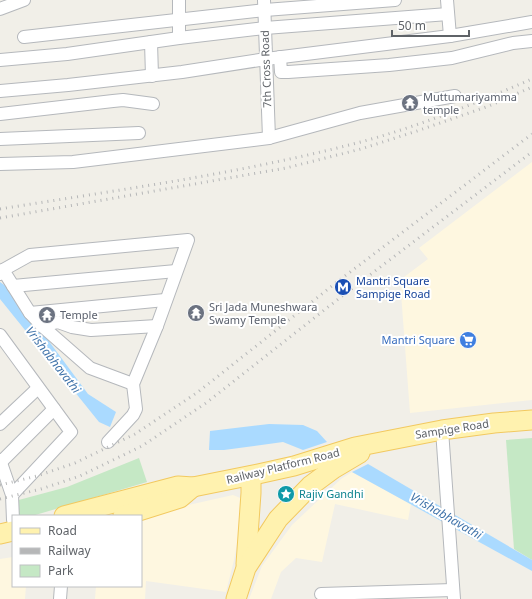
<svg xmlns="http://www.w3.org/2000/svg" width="532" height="599" font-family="'Noto Sans',sans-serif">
  <rect width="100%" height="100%" fill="#f1efe8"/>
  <g fill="#fef7e0">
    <polygon points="532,162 532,400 410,413 400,280 428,259 419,248"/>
    <polygon points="352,472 411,504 408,520 335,504 322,562 296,558 281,572 271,599 249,599 262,566 292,525 341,479"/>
    <polygon points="233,495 245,500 234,560 226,592 146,581 145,599 95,599 96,586 141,586 141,518 184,506"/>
    <polygon points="13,557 13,586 26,586 25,599 0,599 0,559"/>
  </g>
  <g fill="#c5e8c5">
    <polygon points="532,438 532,560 514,549 506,440"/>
    <polygon points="139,458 147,482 32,516 18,516 15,501 67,487"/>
  </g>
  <g fill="#aadaff">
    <polygon points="0,282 11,290 88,394 116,412 110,427 99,422 0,299"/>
    <polygon points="269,424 303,425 317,431 327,442 303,450 283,442 224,450 209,450 210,431"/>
    <polygon points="368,464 532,560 532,571 352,472"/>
  </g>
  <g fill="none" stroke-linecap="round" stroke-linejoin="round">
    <g stroke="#b5b8bc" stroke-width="14">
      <g id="street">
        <polyline points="179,0 179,38"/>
        <polyline points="264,0 269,138"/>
        <polyline points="447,0 450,36"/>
        <polyline points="0,9 24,0"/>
        <polyline points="24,37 265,10 395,0"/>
        <polyline points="151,42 152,76"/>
        <polyline points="280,57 281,72 288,72 389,65 452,58 513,43 532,41"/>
        <polyline points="0,60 67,54 179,38 265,28 448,14"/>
        <polyline points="0,91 68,85 182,72 266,59 450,36 532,22"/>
        <polyline points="0,114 113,101 123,100 153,104"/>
        <polyline points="0,139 139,133"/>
        <polyline points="0,164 73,162 269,138 360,113 455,96"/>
        <polyline points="3,270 30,313 42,326 90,368 133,384"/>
        <polyline points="0,274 3,270 30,255 188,240 157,326 133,384 136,409 133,415 108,442"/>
        <polyline points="13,286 176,271"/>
        <polyline points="30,313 165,300"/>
        <polyline points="42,326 58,322 72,327 91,330 157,326"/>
        <polyline points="0,335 71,432 12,495"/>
        <polyline points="0,424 38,388"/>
        <polyline points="442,430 454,599"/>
        <polyline points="0,460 12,495 13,520"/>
        <polyline points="1,462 54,409"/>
        <polyline points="321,594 453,590"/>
        <polyline points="60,599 61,586"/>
      </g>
    </g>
    <g stroke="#f2c960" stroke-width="21">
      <g id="primary">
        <polyline points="64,516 178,486 193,487 258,474 294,466 355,447 442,430 494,423 532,420"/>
        <polyline points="123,516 180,498 193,487"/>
        <polyline points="0,534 13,531"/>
        <polyline points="246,564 251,493 251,476"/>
        <polyline points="236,599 246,568 278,519 310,486 333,469 360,453"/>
      </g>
    </g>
    <use href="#street" stroke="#fff" stroke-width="12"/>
    <use href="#primary" stroke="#fff2af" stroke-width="19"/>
    <g stroke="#b6b7b8" stroke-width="3" stroke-dasharray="1 5" stroke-linecap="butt">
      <path d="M0,209C118,190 237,174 353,144C415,128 474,104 532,79"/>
      <polyline points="0,218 286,168 361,149 417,131 489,106 532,87"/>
      <polyline points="0,485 37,476 75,463 135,434 198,392 337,282 532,134"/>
      <polyline points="0,499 41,489 80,476 142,446 206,403 346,293 532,152"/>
    </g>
  </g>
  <defs>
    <g id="temple-disc" transform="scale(0.9)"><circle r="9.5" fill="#6b7280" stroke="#fff"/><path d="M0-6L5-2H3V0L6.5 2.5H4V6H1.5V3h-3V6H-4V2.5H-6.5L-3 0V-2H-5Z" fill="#fff"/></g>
    <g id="metro-disc" transform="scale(0.9)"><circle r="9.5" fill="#1a4fb4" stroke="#fff"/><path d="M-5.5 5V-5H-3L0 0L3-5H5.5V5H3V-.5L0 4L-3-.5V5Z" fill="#fff"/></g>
    <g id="supermarket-disc" transform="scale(0.9)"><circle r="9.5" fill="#3f7fe0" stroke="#fff"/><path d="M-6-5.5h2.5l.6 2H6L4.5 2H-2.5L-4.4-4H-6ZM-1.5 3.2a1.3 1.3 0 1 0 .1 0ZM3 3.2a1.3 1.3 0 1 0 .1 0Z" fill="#fff"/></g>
    <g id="sight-disc" transform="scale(0.9)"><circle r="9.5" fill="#0f9aa8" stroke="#fff"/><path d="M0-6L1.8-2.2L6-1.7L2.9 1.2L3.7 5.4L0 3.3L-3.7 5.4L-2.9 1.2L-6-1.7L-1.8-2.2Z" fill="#fff"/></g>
  </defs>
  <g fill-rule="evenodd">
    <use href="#temple-disc" x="410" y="103"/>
    <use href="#metro-disc" x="343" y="287"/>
    <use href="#temple-disc" x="196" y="313"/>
    <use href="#temple-disc" x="47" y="315"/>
    <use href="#supermarket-disc" x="468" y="340"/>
    <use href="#sight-disc" x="286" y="494"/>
  </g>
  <g text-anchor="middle" stroke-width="4" stroke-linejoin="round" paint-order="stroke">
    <g font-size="11" fill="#5f6368" stroke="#fff">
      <text transform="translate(266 69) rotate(-92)" y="4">7th Cross Road</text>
      <text transform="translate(452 429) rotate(-9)" y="4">Sampige Road</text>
      <text transform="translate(283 466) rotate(-14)" y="4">Railway Platform Road</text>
    </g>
    <g font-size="11" fill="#5b616d" stroke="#fff" text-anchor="start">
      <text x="423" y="101">Muttumariyamma<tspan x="423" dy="13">temple</tspan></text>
      <text x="209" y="311">Sri Jada Muneshwara<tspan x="209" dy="13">Swamy Temple</tspan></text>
      <text x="60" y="319">Temple</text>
    </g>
    <g font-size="11" fill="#164399" stroke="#fff" text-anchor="start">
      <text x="356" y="285">Mantri Square<tspan x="356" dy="13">Sampige Road</tspan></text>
    </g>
    <g font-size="11" fill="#366cbe" stroke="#fff" text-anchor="end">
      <text x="455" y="344">Mantri Square</text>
    </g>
    <g font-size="11" fill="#0d838f" stroke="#fff" text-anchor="start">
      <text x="299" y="498">Rajiv Gandhi</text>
    </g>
    <g font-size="12" font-style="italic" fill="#4174aa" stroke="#fff">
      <text transform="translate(53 360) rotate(52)" y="4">Vrishabhavathi</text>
      <text transform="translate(446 516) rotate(30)" y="4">Vrishabhavathi</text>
    </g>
  </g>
  <rect x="12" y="515" width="130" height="72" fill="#ffffff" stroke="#bfc1c3"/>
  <rect x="20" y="528" width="20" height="6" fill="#fff2af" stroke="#bfc1c3"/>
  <text x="48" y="535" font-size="12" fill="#5f6368">Road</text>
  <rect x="20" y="548" width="20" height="6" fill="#b6b7b8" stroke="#bfc1c3"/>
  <text x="48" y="555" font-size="12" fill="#5f6368">Railway</text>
  <rect x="20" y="565" width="20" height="12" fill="#c5e8c5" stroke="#bfc1c3"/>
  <text x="48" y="575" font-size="12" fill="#5f6368">Park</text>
  <path d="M392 30v6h77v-6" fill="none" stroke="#5f6368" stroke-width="2"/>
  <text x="398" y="30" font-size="12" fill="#5f6368" stroke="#ffffff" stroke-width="3" paint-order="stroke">50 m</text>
</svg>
